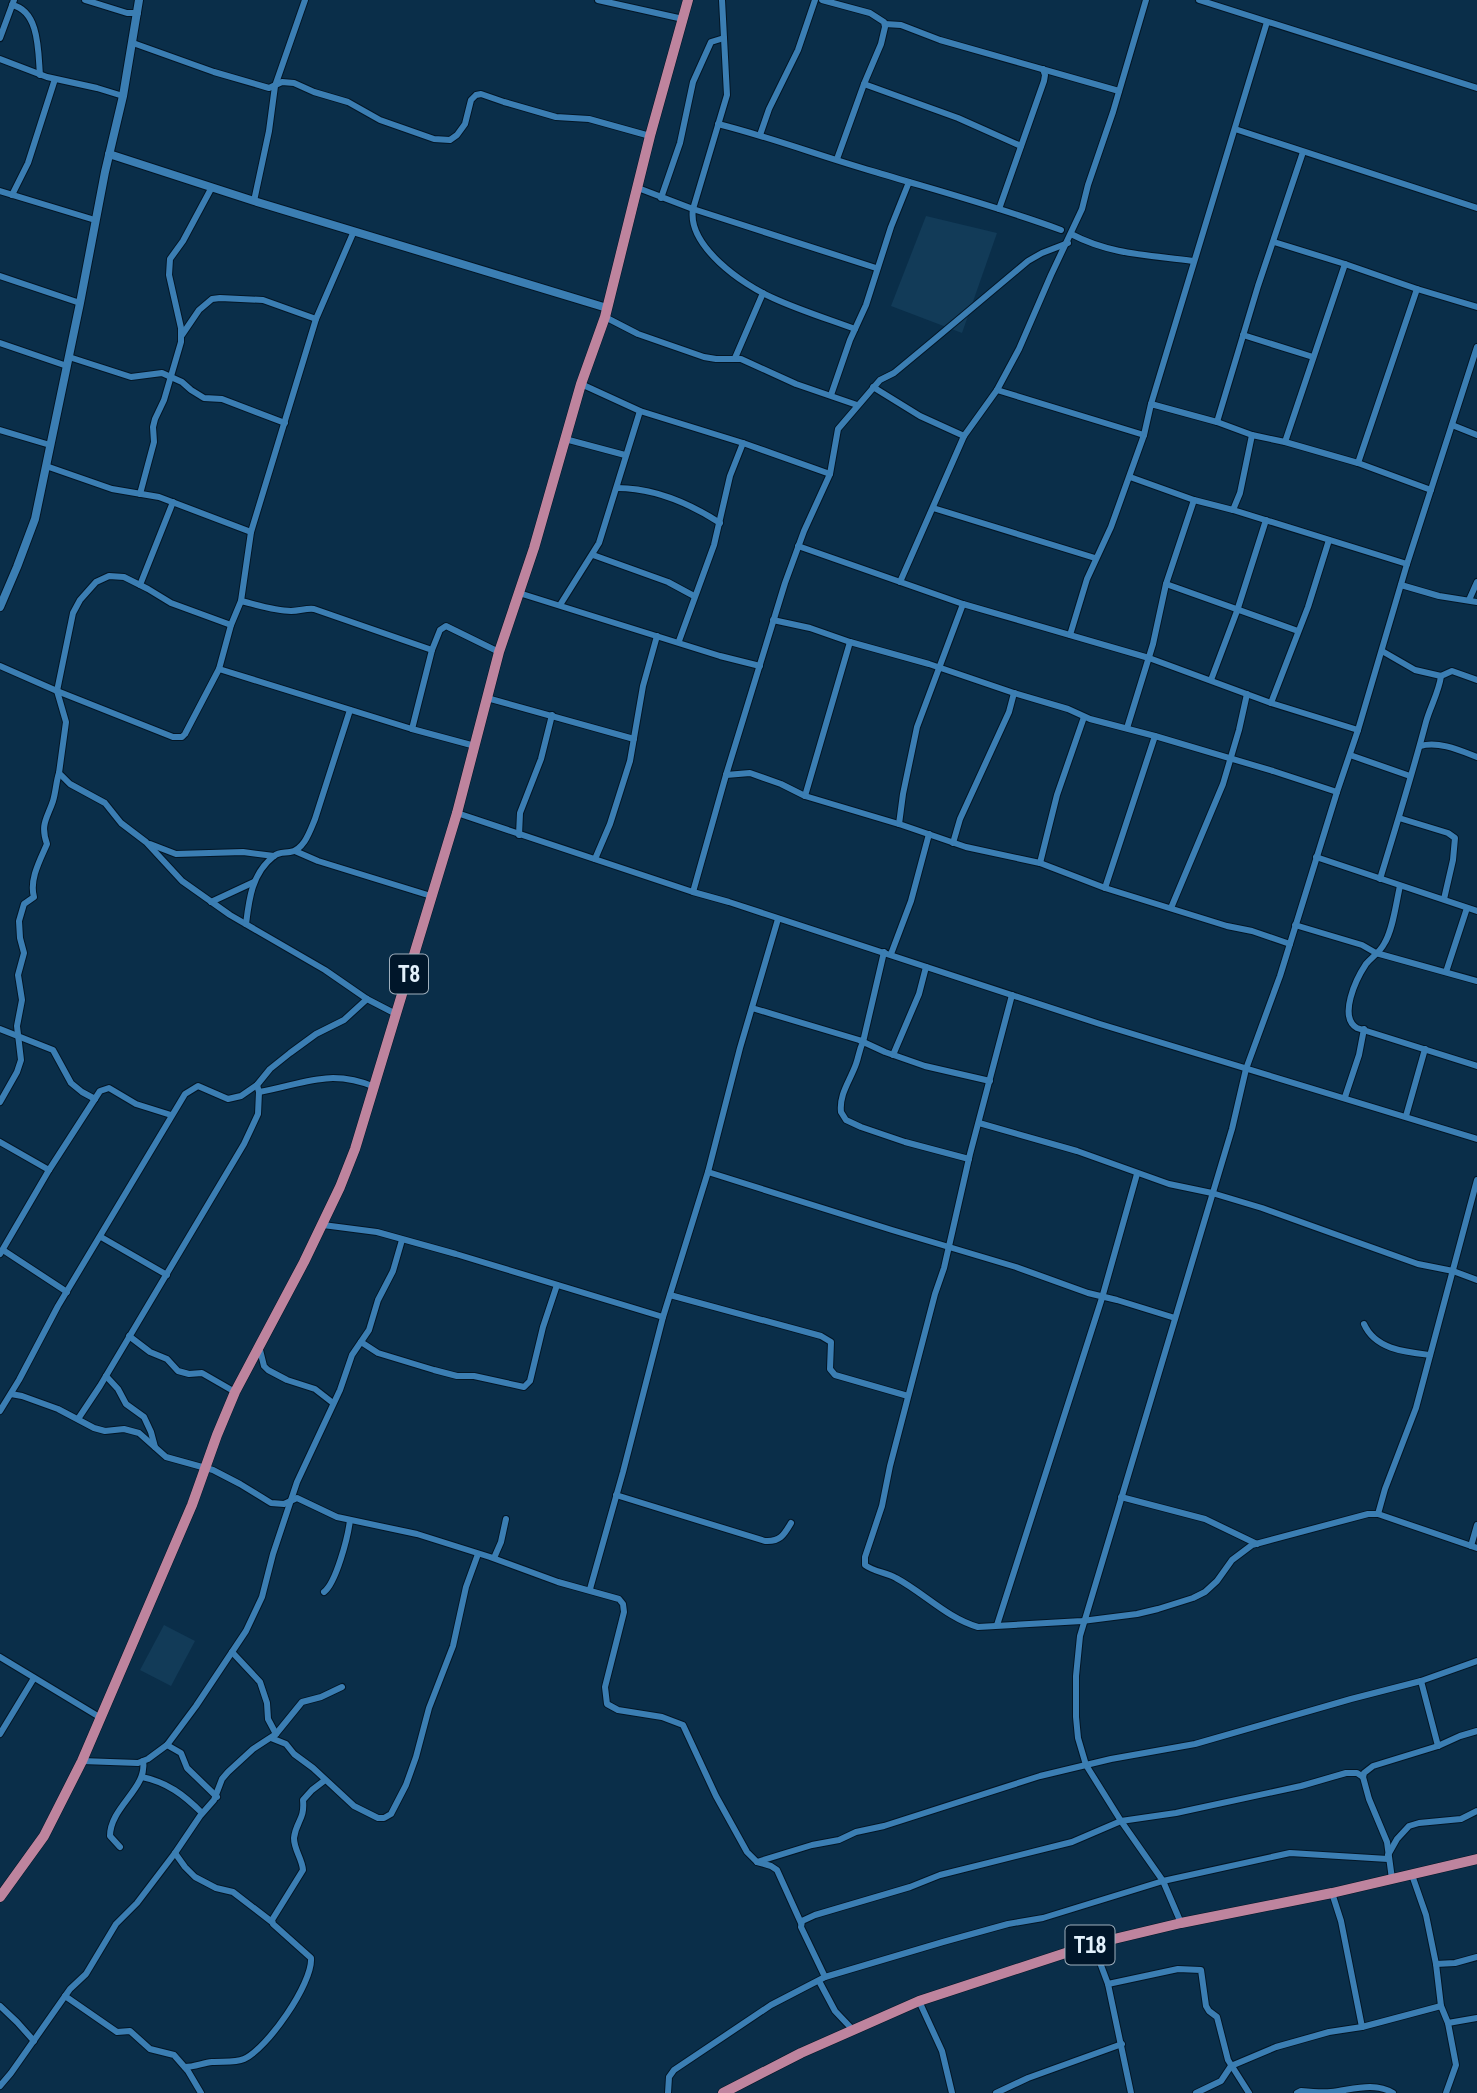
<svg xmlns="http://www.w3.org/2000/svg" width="1477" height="2093" font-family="'Archivo Narrow',sans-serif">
  <rect width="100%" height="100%" fill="#0a2e49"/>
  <g fill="#123b58">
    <polygon points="926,216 997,233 962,333 891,306"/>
    <polygon points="164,1625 195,1641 171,1686 140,1670"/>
  </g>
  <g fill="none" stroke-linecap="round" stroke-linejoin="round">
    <g stroke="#031626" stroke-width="8">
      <g id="minor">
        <polyline points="85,0 127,13 138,13"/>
        <polyline points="598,0 683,19"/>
        <path d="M722,0L727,95L693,209C687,246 743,285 773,298C799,310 828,319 855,329"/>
        <polyline points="822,0 870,13 884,22 885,27 881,44 864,84 837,159"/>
        <polyline points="1199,0 1477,88"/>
        <path d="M12,5C40,11 38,53 40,75"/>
        <polyline points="885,24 901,25 940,40 1119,91"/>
        <polyline points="0,38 14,0"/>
        <polyline points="133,43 214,72 269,88 282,82 294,83 314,92 348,102 380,120 434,139 450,140 457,135 465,124 471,100 476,95 481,94 504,102 556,117 589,119 650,136"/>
        <polyline points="0,59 47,77 97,88 123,96"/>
        <polyline points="864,84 958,118 1021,146"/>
        <path d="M718,124C770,137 820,156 872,171C935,190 999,207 1061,230"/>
        <polyline points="1235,129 1477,208"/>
        <polyline points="760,135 769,109 798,50 815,0"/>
        <polyline points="638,188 693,209 876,268"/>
        <polyline points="0,191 95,220"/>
        <polyline points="12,195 28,163 55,79"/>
        <polyline points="661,198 680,143 693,82 711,42 724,38"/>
        <polyline points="254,201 269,131 275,86 305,0"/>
        <polyline points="999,209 1044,81 1045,75 1043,69"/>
        <path d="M1071,234C1111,255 1150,255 1193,261"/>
        <polyline points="1274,242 1345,264 1417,289 1477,307"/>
        <polyline points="0,276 80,303"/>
        <polyline points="605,317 638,334 704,357 716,359 741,359 796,384 857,405"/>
        <polyline points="182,335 199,310 212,299 220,298 263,300 316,319"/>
        <polyline points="1243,335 1313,357"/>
        <polyline points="0,343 67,366"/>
        <polyline points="69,357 131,377 162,373 182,382 191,390 204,398 222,399 285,423"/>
        <polyline points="735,358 763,293"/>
        <polyline points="581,384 640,411 743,443 830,474"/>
        <polyline points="873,387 920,416 964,436"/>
        <polyline points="997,390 1019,349 1051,275 1082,209 1088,185 1113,112 1146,0"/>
        <polyline points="831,395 850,340 866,305 891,227 909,182"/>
        <polyline points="1151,404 1267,22"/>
        <polyline points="1217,422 1258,286 1303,152"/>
        <polyline points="1452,425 1477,435"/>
        <polyline points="0,430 50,445"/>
        <polyline points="565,439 625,455"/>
        <polyline points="1285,442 1345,264"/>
        <polyline points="1358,463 1417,289"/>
        <polyline points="46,466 112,489 159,497 251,532"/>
        <polyline points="1130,477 1194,500 1233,510 1407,564"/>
        <path d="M617,488C655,488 689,503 720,523"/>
        <polyline points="140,494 154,442 153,427 155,419 164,400 181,342 181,328 169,275 170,259 183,241 212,187"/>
        <polyline points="933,508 1095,558"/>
        <polyline points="1233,510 1240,493 1252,435"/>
        <polyline points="798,546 963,604 1149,658 1271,703 1358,730"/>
        <polyline points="593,555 668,582 694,596"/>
        <polyline points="900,582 964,436 997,390 1144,435"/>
        <polyline points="1166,584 1298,631"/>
        <polyline points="140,585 173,502"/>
        <polyline points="1401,585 1439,596 1477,602"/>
        <polyline points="519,593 720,656 760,666"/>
        <polyline points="1469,600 1477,582"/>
        <path d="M241,601C257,605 275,611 291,611C300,611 306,608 314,609L432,650"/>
        <polyline points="560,605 599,543 640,411"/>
        <polyline points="773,620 810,628 850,642 929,664 1014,693 1068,709 1090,719 1155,736 1273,771 1337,792"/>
        <polyline points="231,625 171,603 148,589 124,577 109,576 96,582 80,600 73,613 57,691 66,722 59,773 70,784 105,803 121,823 146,842 182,881 230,915 325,970 367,999 396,1014"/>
        <polyline points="1070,635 1087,579 1111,527 1144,435 1151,404 1217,422 1252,435 1285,442 1358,463 1431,490"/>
        <polyline points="679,641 714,545 730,476 743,443"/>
        <polyline points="1382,651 1415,670 1441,676 1452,671 1477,680"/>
        <polyline points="0,666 57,691 173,737 182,737 185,734 219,669 231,625 241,601 251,532 316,319 354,231"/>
        <polyline points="219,669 412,729 475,746"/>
        <polyline points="1211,680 1237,611 1266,520"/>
        <polyline points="487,698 634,739"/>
        <polyline points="1271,703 1308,607 1329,540"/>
        <polyline points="1127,728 1153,644 1166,584 1194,500"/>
        <polyline points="412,729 432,650 440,630 446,626 499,652"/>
        <path d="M1420,746C1439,741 1459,750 1477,757"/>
        <polyline points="1350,755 1410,776"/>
        <polyline points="726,775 750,773 781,784 805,796 902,825 966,847 1040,863 1105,888 1227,926 1252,931 1290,944"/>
        <polyline points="805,796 850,642"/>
        <polyline points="457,813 693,892 729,902 1100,1024 1477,1139"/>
        <polyline points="1399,818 1448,833 1455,838 1453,860 1444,899"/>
        <polyline points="899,824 903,794 917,727 963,604"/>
        <polyline points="519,835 520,813 541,759 552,715"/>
        <polyline points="953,843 960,819 1009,712 1014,693"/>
        <polyline points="150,844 176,854 243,852 274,856"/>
        <polyline points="295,851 318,861 431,896"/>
        <polyline points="1316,857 1477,911"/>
        <polyline points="595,859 610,824 630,761 643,686 657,636"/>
        <polyline points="1040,863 1057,795 1084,717"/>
        <path d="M1380,879C1396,827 1412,775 1426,722C1430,707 1439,692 1441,676"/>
        <path d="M1400,886C1396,903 1393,930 1384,944C1380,952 1372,957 1366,964C1356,979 1338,1017 1357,1028L1477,1066"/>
        <polyline points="1105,888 1155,736"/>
        <polyline points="693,892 726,775 785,583 804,531 830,474 838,429 880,380 894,373 935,339 1028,261 1042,253 1068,243"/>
        <polyline points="211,902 254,882"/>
        <polyline points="1171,908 1223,784 1239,730 1247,694"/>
        <path d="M246,924C249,899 252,873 274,856C279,852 284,853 290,852C304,850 310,831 315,819L350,710"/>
        <polyline points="1295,925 1362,945 1376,953 1477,981"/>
        <path d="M884,952L863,1042C859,1050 859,1056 856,1064C850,1081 839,1094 841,1112L846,1120L861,1127L905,1142L969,1159"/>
        <polyline points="891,954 911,901 929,834"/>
        <polyline points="1446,972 1467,908"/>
        <path d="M1012,995L970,1154L944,1268L935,1294L890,1466L882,1506L865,1557V1565C874,1572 886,1572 896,1578C924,1593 947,1618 978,1627L1082,1621L1137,1614L1158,1609L1193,1598L1205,1592L1217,1581L1232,1560L1252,1545L1368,1514H1378L1477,1548"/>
        <polyline points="752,1008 859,1040 885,1052 925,1066 990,1081"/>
        <polyline points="0,1029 53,1050 71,1083 82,1092 95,1099"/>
        <polyline points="893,1055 919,994 926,967"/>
        <path d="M259,1092C304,1084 329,1068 375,1087"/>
        <polyline points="1345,1097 1359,1055 1364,1029"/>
        <path d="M0,1102L17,1072L21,1060L17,1026L22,1000L18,975L24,953L20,938L19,921L24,904L34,897C29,880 40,860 47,844C40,824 47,819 53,801C56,791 56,782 59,773"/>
        <polyline points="1406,1116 1425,1049"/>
        <polyline points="979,1123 1077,1151 1169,1184 1212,1193 1262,1208 1390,1254 1418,1264 1453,1271 1477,1280"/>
        <polyline points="0,1142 49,1170"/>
        <polyline points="708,1172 892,1230 1016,1267 1088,1293 1117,1300 1175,1318"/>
        <polyline points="323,1225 377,1232 456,1254 663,1317"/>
        <polyline points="101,1237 167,1275"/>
        <polyline points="3,1250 67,1292"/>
        <polyline points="0,1254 49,1170 100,1091 109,1088 136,1104 171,1115"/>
        <polyline points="670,1295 821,1336 831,1342 830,1369 835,1375 908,1396"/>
        <path d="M1364,1324C1375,1349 1404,1352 1430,1355"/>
        <polyline points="129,1336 150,1352 167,1359 178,1371 189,1374 202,1373 235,1392"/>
        <polyline points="361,1342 378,1353 434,1370 457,1376 474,1376 524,1387 530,1381 543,1327 557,1285"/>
        <polyline points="259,1346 264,1366 268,1370 287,1380 315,1389 333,1403"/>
        <polyline points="106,1376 118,1389 126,1404 144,1417 151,1432 155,1447"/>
        <polyline points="11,1394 22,1396 58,1409 94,1428 105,1431 124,1429 139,1433 166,1457 213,1470 240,1484 271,1503 284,1504 297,1498 337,1517 417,1534 490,1557 558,1582 619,1599 623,1604 624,1612 605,1687 607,1704 618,1710 662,1717 683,1725 716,1796 747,1852 757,1862 771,1866 777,1870 801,1923"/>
        <polyline points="0,1411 19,1380 58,1306 185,1094 198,1086 228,1099 241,1096 257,1085 270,1069 290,1053 316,1034 344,1020 367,999"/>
        <polyline points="78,1419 100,1386 244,1144 258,1114 259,1092 257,1085"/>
        <path d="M616,1495L765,1541C780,1542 784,1535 791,1523"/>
        <polyline points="1121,1497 1205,1519 1257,1544"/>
        <polyline points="1378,1514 1385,1489 1416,1408 1477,1180"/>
        <polyline points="1471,1546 1477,1525"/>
        <polyline points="494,1558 501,1542 506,1519"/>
        <polyline points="590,1589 623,1472 663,1317 708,1172 740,1048 778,919"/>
        <path d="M324,1592C336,1583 348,1537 350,1520"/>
        <polyline points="997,1625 1102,1298 1137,1174"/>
        <polyline points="232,1652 260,1682 267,1703 268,1719 276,1734"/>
        <polyline points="0,1657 101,1718"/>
        <polyline points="1421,1681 1438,1746"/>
        <polyline points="0,1734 34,1678"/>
        <polyline points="271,1738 286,1744 294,1754 313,1768 354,1806 378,1818 384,1818 391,1814 406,1785 416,1757 429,1708 453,1646 466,1587 478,1554"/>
        <polyline points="167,1745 181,1753 187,1768 217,1797"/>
        <polyline points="82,1761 138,1763 148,1759 167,1745 196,1706 246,1631 262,1597 273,1554 297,1482 340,1390 352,1355 369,1330 378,1300 393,1271 402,1240"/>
        <path d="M142,1777C167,1782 184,1795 202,1813"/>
        <path d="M120,1847L110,1836C110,1807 148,1788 143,1761"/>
        <polyline points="175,1853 185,1867 195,1877 216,1888 233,1892 272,1922"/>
        <polyline points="1388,1855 1397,1839 1409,1826 1419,1823 1461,1819 1477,1811"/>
        <polyline points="757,1862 812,1845 839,1840 856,1832 884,1826 1040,1776 1111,1759 1195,1744 1351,1699 1421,1681 1477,1661"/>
        <polyline points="1412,1875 1426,1915 1436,1964 1441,2006 1448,2023 1456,2065 1446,2093"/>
        <polyline points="1392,1879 1387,1842 1369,1799 1363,1777 1364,1773 1373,1766 1438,1746 1460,1736 1477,1731"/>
        <polyline points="1332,1893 1341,1921 1362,2027"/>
        <polyline points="1181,1923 1163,1881 1121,1821 1086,1765 1078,1738 1076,1717 1076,1676 1080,1636 1232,1129 1246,1069 1280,976 1337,792 1358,730 1407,564 1477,347"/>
        <polyline points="1093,1944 1108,1984 1131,2093"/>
        <polyline points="1436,1964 1455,1963 1477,1957"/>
        <polyline points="825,1977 801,1927 802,1921 815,1915 910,1887 940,1875 1072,1842 1121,1821 1176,1813 1301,1786 1346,1773 1357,1773 1363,1777"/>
        <polyline points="819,1981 835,2011 853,2030"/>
        <polyline points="1108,1984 1178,1969 1201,1970 1206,2006 1209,2011 1217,2017 1228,2060 1249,2093"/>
        <polyline points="65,1996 117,2032 130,2031 150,2049 174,2055 188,2071 201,2093"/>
        <polyline points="919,2001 942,2051 952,2093"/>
        <polyline points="0,2006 17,2022 34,2041"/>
        <polyline points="1448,2023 1477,2018"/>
        <path d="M185,2067C194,2067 203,2063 212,2062C222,2061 235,2063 244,2059C267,2049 313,1983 311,1958L273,1924L272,1920L303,1870C302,1858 294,1850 294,1838C296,1821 305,1820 303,1800L312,1790L325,1780"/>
        <polyline points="0,2086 11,2073 70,1989 86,1974 116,1924 137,1903 175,1853 200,1816 214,1800 222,1779 228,1772 253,1749 276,1734 302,1702 321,1697 342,1687"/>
        <polyline points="668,2093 669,2077 674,2070 771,2005 825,1977 943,1942 1008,1924 1043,1918 1163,1881 1290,1853 1388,1859"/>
        <polyline points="996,2093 1028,2078 1122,2044"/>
        <polyline points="1196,2093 1221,2081 1231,2066 1276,2047 1329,2032 1362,2027 1441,2006"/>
        <path d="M1297,2093L1301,2091C1311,2092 1321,2093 1331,2092C1351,2090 1374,2081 1393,2093"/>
      </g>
    </g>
    <g stroke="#031626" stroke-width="10">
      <g id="tertiary">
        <polyline points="109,154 254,201 607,308"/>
        <polyline points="0,607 17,567 35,519 80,303 105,172 123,96 139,0"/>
      </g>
    </g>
    <g stroke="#031626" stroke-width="11">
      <g id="trunk">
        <polyline points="0,1897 44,1836 82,1761 192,1505 217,1435 235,1392 304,1262 340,1187 355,1149 457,813 499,652 534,548 581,384 605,317 650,136 688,0"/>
        <polyline points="723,2093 801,2053 919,2001 1093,1944 1181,1923 1332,1893 1477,1859"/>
      </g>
    </g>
    <use href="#minor" stroke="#3b7eb3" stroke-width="6"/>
    <use href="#tertiary" stroke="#3b7eb3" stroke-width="8"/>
    <use href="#trunk" stroke="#be849e" stroke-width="10"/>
  </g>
  <g text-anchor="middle" stroke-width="6" stroke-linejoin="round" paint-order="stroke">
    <g fill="#00162a" stroke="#9fafbd" stroke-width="2">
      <rect x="390" y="954.5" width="38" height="39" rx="5"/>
      <rect x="1065.5" y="1925.5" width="49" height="39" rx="5"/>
    </g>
    <g font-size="23" font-weight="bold" fill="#e3f1fc">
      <text x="409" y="982">T8</text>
      <text x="1090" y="1953">T18</text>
    </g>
  </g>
</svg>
